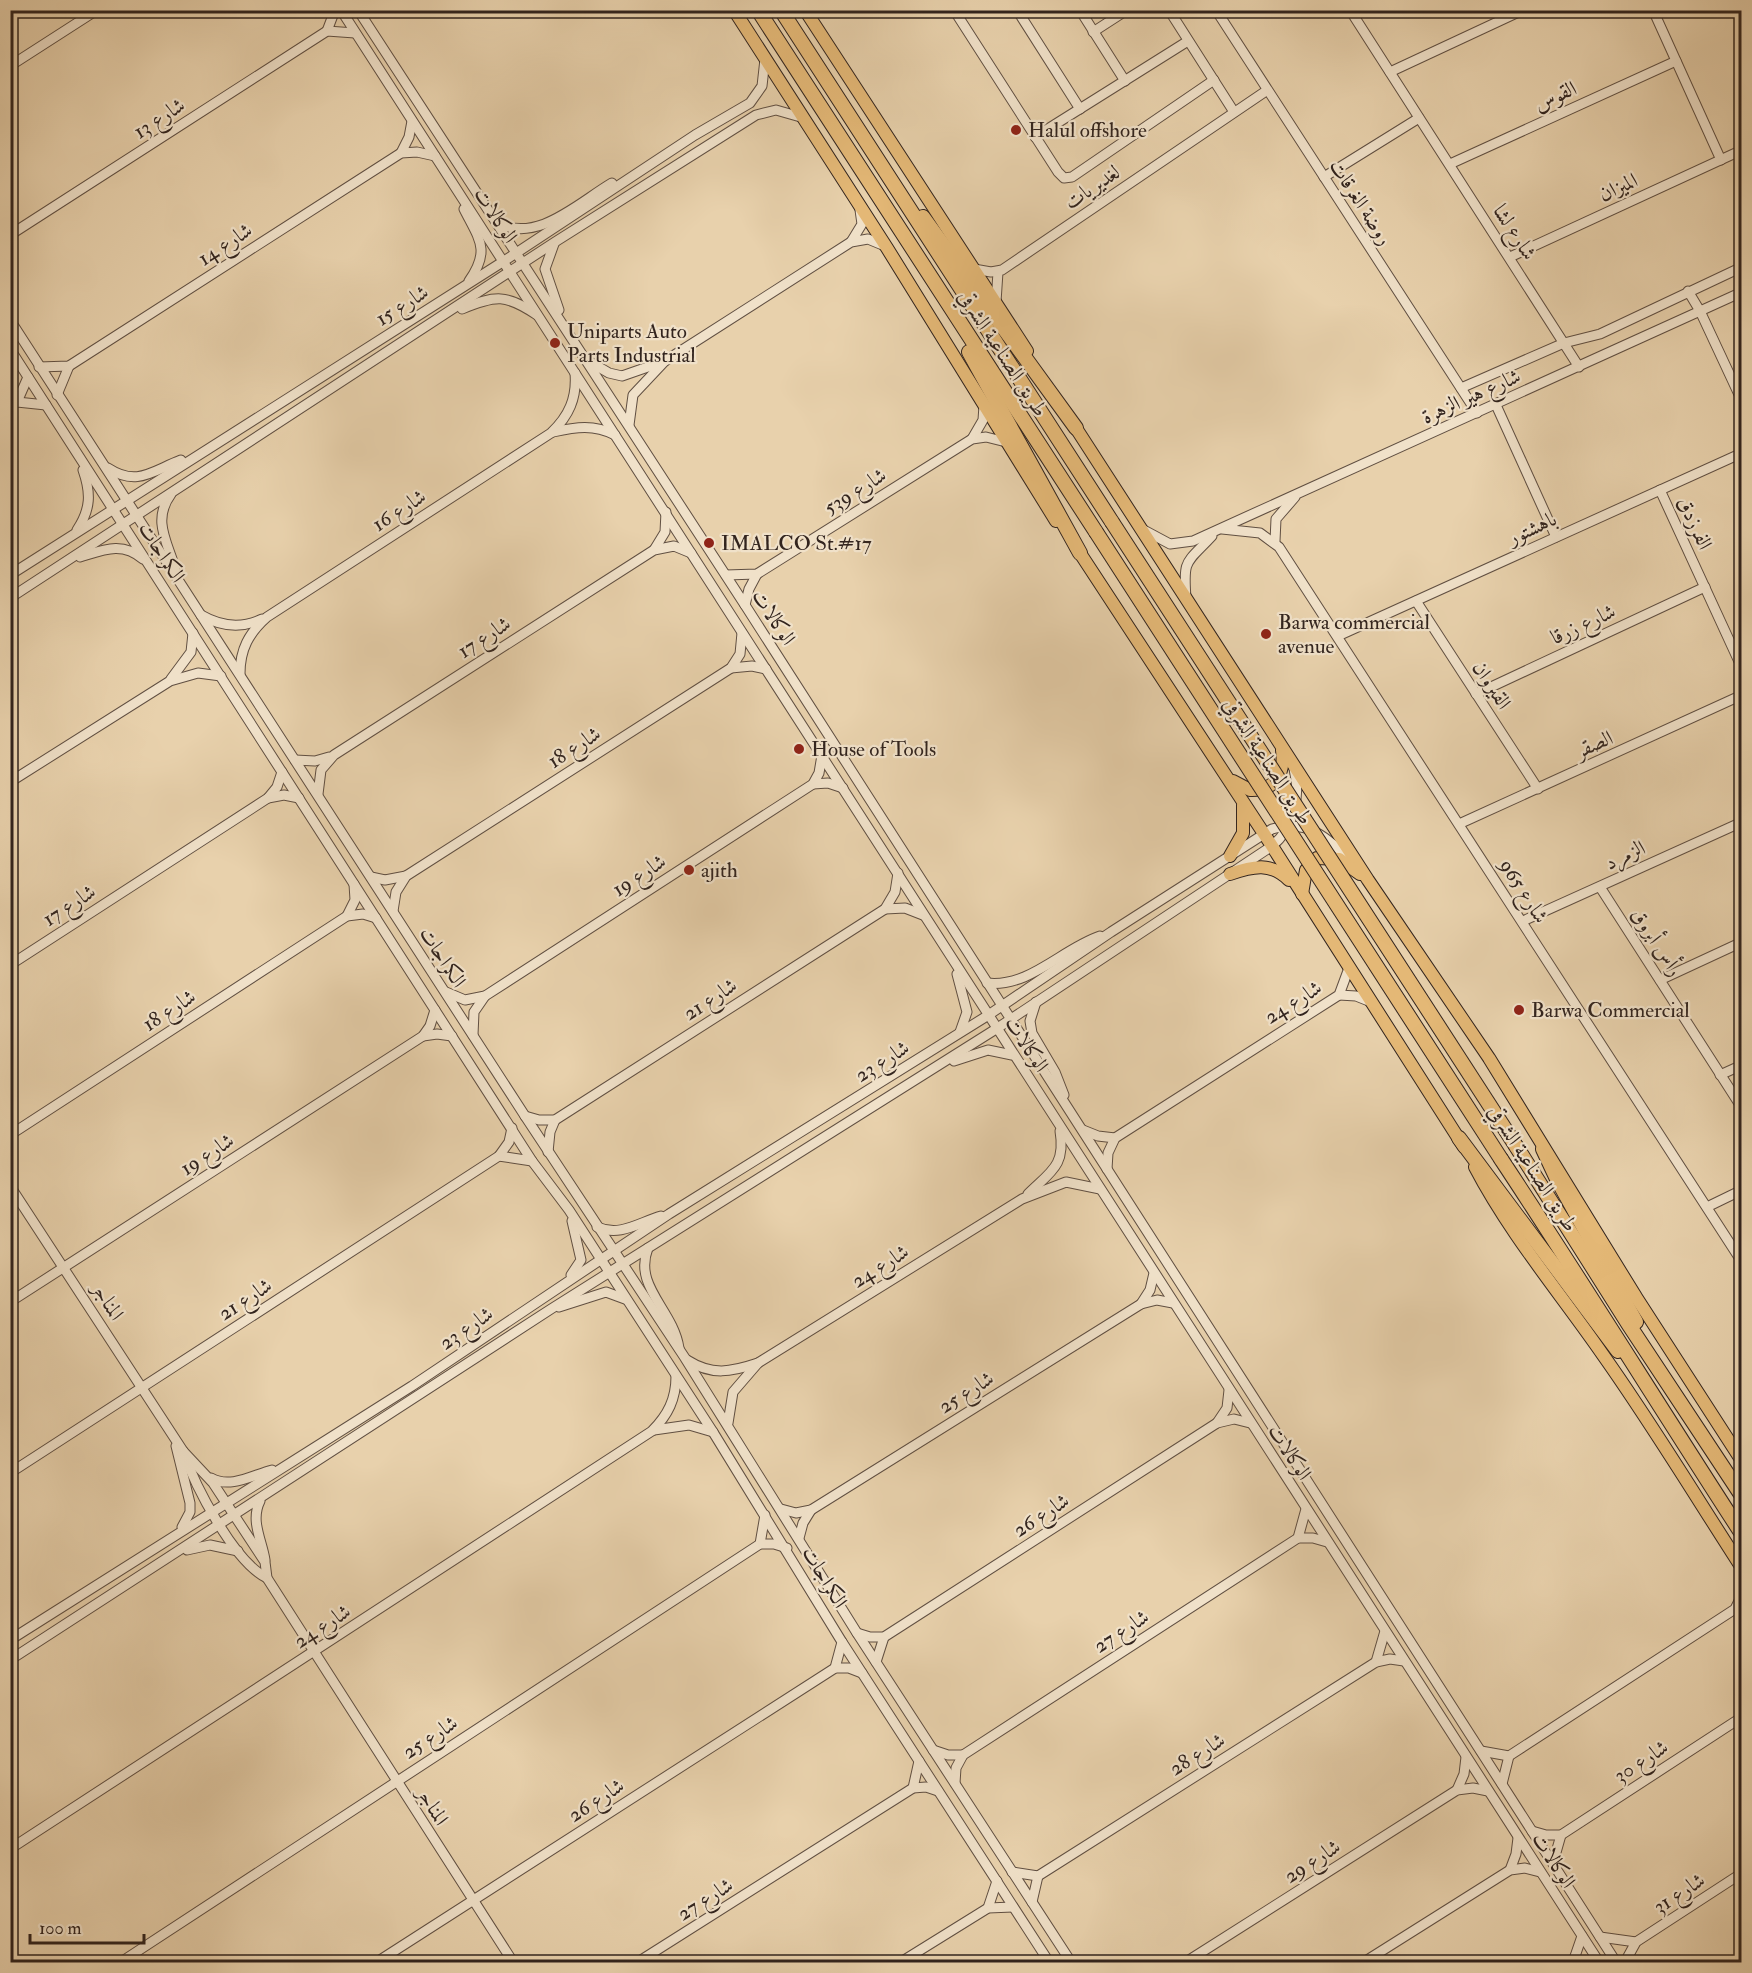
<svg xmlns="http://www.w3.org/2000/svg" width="1752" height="1973" font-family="'IM FELL Double Pica',Amiri,serif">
  <rect width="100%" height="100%" fill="#e8d1ac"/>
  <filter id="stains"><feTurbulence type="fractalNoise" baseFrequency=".00333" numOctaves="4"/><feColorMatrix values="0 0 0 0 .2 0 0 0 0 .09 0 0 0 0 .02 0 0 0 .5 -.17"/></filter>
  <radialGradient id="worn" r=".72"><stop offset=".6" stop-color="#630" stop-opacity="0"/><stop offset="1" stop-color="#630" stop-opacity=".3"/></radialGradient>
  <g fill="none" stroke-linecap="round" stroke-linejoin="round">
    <g stroke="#604f42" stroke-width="11">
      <g id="minor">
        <polyline points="341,10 1599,1962"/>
        <polyline points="358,10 745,605 1616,1962"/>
        <polyline points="954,10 1058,172 1064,178 1072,177 1214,80"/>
        <polyline points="1017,10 1080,109"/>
        <polyline points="1080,10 1125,81"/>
        <polyline points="1169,10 1234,112"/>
        <polyline points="1216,10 1477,413"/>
        <polyline points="1350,10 1579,367"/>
        <polyline points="1653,10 1721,160"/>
        <polyline points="327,31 335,10"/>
        <polyline points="1093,32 1127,10"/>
        <polyline points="10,66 97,10"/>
        <polyline points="1390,72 1523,10"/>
        <polyline points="1035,137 1188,41"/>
        <polyline points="401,153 409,137 412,121"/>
        <polyline points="1450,164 1676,61"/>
        <polyline points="1324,177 1419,118"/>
        <path d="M464,209C479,239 491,250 469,281"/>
        <path d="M496,222C536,245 578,203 612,183"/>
        <polyline points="10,235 327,31 355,33"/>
        <polyline points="851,242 862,224 860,210"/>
        <polyline points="554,244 545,269 559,310"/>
        <polyline points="1510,257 1742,150"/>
        <polyline points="974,269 991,272 1002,270 1266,91"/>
        <polyline points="1688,291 1700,311 1742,401"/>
        <polyline points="996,302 998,272"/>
        <path d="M462,309C496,295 506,294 537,315"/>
        <polyline points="10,320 525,1116 685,1358 857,1633 1071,1962"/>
        <polyline points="10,349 532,1161 569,1210 713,1432 842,1642 1049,1962"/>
        <polyline points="590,362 609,373 622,376 665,361"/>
        <polyline points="39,367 69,366 401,153 417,152 435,156"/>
        <polyline points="1461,388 1564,343 1600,334 1742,267"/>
        <polyline points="57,395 69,366"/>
        <polyline points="17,402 46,405"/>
        <polyline points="1496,405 1556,537"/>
        <polyline points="10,406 17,402 28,377"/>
        <polyline points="629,425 633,395 665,361 851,242 868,239 885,246"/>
        <path d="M553,432C576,427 594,424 615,435"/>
        <polyline points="972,439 983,420 984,405"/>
        <path d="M108,468C137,487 152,471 181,460"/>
        <polyline points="1660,490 1742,668"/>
        <path d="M171,494C152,520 167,541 175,568"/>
        <polyline points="1142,529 1170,544 1193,541 1742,292"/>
        <polyline points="1222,529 1260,533 1279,547 1742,1262"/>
        <path d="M77,530C91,509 91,493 83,470"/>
        <polyline points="1275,541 1276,519 1295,497"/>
        <polyline points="654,550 665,532 666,512"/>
        <path d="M80,557C103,550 122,541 143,559"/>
        <polyline points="10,575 504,261 695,135 750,103 762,86 765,59"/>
        <polyline points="726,575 757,574 972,439 986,437 1006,442"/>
        <polyline points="10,598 555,242 756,115 776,110 804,118"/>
        <path d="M1186,598C1183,558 1186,564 1212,536"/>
        <polyline points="1416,601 1538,789"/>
        <polyline points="745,605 749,589 757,574"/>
        <path d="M201,615C220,626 241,629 262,619"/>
        <polyline points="1338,636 1742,453"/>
        <polyline points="731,668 752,666 766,669"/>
        <path d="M240,674C240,649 249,633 267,617L551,433C569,416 577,398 575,373"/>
        <polyline points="171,679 191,652 193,633"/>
        <polyline points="1476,694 1705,587"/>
        <polyline points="295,760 315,761 329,757"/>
        <polyline points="10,782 170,681 198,673 221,676"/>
        <polyline points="813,784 828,783 843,788"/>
        <polyline points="318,794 321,770 334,755 654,550 674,546 691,553"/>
        <polyline points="268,798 284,795 299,798"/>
        <polyline points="1459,824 1742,695"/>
        <polyline points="371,877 385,880 406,876"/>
        <polyline points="1600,887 1742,1108"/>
        <polyline points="885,909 905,908 923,915"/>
        <polyline points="393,911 396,892 406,876 731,668 740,654 742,633"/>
        <polyline points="347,916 355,900 354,884"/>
        <polyline points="1523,921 1742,822"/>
        <polyline points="10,965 268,798 277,787 282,772"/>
        <polyline points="957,974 967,1012 960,1032"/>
        <polyline points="1660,980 1742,942"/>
        <path d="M987,983C1029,988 1062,949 1100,936"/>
        <polyline points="446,992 465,1000 485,996 813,784 819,773 822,755"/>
        <polyline points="1339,995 1356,996 1371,1002"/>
        <polyline points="1036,1002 1030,1021 1032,1033 1055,1072 1064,1095"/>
        <polyline points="473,1035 474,1012 485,996"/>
        <polyline points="423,1036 437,1034 452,1036"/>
        <polyline points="954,1061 988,1050 1012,1055"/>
        <polyline points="1720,1075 1742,1065"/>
        <polyline points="525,1116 539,1120 555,1120 885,909 895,892 898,873"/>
        <polyline points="1083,1130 1098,1136 1115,1138"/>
        <polyline points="10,1135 347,916 363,914 376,918"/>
        <polyline points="548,1152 550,1132 555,1120"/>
        <polyline points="499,1156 532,1161"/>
        <polyline points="1107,1169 1108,1153 1115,1138 1339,995 1349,968"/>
        <path d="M10,1186L183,1451C195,1486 234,1562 267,1578"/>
        <path d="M1028,1194C1050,1172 1066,1166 1060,1131"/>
        <polyline points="1707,1207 1742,1190"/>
        <path d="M597,1227C620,1237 638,1223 661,1216"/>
        <path d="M648,1248C633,1287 673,1309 679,1348"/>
        <polyline points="571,1275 581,1260 572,1221"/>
        <polyline points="10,1302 423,1036 430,1026 435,1010"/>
        <polyline points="1141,1304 1150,1290 1154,1273"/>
        <polyline points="559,1307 606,1292 625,1299"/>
        <path d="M687,1360C712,1376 731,1372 758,1363L1022,1199L1066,1182L1100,1189"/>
        <polyline points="728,1423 733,1392 758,1363"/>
        <polyline points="1217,1423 1227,1408 1229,1390"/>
        <polyline points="654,1430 689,1425 713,1432"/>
        <polyline points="176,1446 190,1503 190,1512 182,1527"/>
        <polyline points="183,1451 213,1483 265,1562 267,1578 513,1962"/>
        <polyline points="10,1473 499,1156 509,1142 512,1128"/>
        <path d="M211,1478C230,1489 253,1475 272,1470"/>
        <path d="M260,1501C250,1521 262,1540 265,1560"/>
        <polyline points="781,1509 796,1513 811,1510 1141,1304 1157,1300 1173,1303"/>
        <polyline points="799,1538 803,1523 811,1510"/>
        <polyline points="1298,1538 1306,1509"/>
        <polyline points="760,1544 765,1515"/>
        <polyline points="187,1550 210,1545 238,1551"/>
        <polyline points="857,1633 870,1637 884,1637 1217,1423 1234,1419 1250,1423"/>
        <path d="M10,1640L412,1386L669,1214L987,1016L1111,932L1272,829C1307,818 1330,839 1352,863"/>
        <path d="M10,1660L551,1309L996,1029L1272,846C1294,828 1301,796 1294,769"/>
        <polyline points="876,1662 884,1637"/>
        <polyline points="1376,1662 1385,1631"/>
        <polyline points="835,1668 842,1642"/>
        <polyline points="933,1750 948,1755 963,1755"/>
        <polyline points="1481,1751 1509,1756 1735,1609 1742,1595"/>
        <polyline points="955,1783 956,1768 963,1755 1298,1538 1313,1538 1327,1542"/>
        <polyline points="1502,1784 1509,1756"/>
        <polyline points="913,1788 919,1761"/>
        <polyline points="1457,1790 1464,1774 1466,1757"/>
        <polyline points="1532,1831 1546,1835 1561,1835 1742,1717"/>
        <path d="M10,1849L652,1431C668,1415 676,1399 676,1376"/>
        <polyline points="1553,1863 1561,1835"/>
        <polyline points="1510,1870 1516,1854 1518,1838"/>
        <polyline points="1012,1872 1038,1876 1376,1662 1390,1659 1404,1661"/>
        <polyline points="1032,1902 1038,1876"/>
        <polyline points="988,1908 997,1881"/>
        <polyline points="1600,1937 1636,1942"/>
        <polyline points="121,1962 760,1544 774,1544 787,1548"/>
        <polyline points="377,1962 835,1668 849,1668 862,1673"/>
        <polyline points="638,1962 913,1788 926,1787 938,1791"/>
        <polyline points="901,1962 988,1908 1013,1907"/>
        <polyline points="1186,1962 1457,1790 1473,1788 1488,1791"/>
        <polyline points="1364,1962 1510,1870 1525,1868 1540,1872"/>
        <polyline points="1573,1962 1582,1936"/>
        <polyline points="1625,1962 1636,1942 1742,1873"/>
      </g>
    </g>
    <g stroke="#32241e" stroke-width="14">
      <g id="major">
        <polyline points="734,10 887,248 1056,521"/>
        <polyline points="805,10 1027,351"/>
        <polyline points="1072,422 1368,880 1489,1058 1636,1297 1742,1461"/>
        <polyline points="1076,547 1272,846 1464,1147"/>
        <path d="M1233,781L1250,790C1276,791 1285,773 1282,750"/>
        <polyline points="1230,856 1243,833 1243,805"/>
        <path d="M1230,874C1253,866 1271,862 1289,880"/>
        <polyline points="1302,894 1306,870 1317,858 1339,859 1360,874"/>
        <path d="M1475,1167C1510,1234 1560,1293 1603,1355C1652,1424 1696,1497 1742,1568"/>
      </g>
    </g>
    <g stroke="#32241e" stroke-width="16">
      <g id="highway">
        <polyline points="758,10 1096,532"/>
        <polyline points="781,10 1112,522"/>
        <polyline points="923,217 1076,428"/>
        <polyline points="969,352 1080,553"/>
        <polyline points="1459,1138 1618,1351"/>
        <polyline points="1516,1146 1629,1325 1742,1496"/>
        <polyline points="1543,1149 1558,1181 1636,1322"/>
        <path d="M1501,1159C1583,1283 1661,1409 1742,1534"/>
      </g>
    </g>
    <use href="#minor" stroke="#f0e1c9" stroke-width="9"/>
    <use href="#major" stroke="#e4b876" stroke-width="12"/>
    <use href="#highway" stroke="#e4b876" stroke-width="14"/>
    <g stroke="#32241e" stroke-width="16" stroke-linecap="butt">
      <g id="highway-bridge">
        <polyline points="1112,522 1516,1146"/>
        <polyline points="1096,532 1501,1159"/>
      </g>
    </g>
    <use href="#highway-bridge" stroke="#e4b876" stroke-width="14"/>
  </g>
  <g fill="#8f2418" stroke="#f0e1c9" stroke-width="2">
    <circle cx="1016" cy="130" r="6"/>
    <circle cx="555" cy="343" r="6"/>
    <circle cx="709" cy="543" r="6"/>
    <circle cx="1266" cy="634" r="6"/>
    <circle cx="799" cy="749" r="6"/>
    <circle cx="689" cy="870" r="6"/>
    <circle cx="1519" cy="1010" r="6"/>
  </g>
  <g text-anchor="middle" stroke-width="4.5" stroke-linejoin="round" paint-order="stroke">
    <g font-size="21" fill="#32241e" stroke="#f0e1c9">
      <text transform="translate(1555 96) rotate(-25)" y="7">القوس</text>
      <text transform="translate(159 118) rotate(-33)" y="7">شارع 13</text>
      <text transform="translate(1092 187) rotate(-34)" y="7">لغديريات</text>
      <text transform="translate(1618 187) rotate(-25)" y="7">الميزان</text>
      <text transform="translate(1361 202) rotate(57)" y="7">روضة الغرقات</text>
      <text transform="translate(496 215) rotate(57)" y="7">الوكالات</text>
      <text transform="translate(1515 232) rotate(57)" y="7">شارع لشا</text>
      <text transform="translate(225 244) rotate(-33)" y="7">شارع 14</text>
      <text transform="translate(402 305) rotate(-32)" y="7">شارع 15</text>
      <text transform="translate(1003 353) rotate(57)" y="7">طريق الصناعية الشرقي</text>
      <text transform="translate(1471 396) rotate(-24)" y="7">شارع هير الزهرة</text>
      <text transform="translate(855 491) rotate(-32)" y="7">شارع 539</text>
      <text transform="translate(399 510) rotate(-33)" y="7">شارع 16</text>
      <text transform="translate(1695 523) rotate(65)" y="7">الفرزدق</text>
      <text transform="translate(1532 528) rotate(-25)" y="7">باهشتور</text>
      <text transform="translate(162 552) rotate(57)" y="7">الكراجات</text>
      <text transform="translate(774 617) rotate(57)" y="7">الوكالات</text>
      <text transform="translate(1583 624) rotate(-25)" y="7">شارع زرقا</text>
      <text transform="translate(484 637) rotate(-33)" y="7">شارع 17</text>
      <text transform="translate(1492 685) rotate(57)" y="7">القيروان</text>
      <text transform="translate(1594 744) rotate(-24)" y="7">الصقر</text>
      <text transform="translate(574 747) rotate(-33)" y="7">شارع 18</text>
      <text transform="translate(1268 761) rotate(57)" y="7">طريق الصناعية الشرقي</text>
      <text transform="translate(1625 855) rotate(-25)" y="7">الزمرد</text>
      <text transform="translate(639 875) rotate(-33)" y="7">شارع 19</text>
      <text transform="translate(1524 891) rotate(57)" y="7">شارع 965</text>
      <text transform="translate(69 905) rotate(-33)" y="7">شارع 17</text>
      <text transform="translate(1657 942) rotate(57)" y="7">رأس أبروق</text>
      <text transform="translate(443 957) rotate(57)" y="7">الكراجات</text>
      <text transform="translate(710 999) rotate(-33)" y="7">شارع 21</text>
      <text transform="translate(1293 1002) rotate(-32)" y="7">شارع 24</text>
      <text transform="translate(169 1010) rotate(-33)" y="7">شارع 18</text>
      <text transform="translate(1027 1044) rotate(57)" y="7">الوكالات</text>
      <text transform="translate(882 1061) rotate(-32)" y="7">شارع 23</text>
      <text transform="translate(207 1154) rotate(-33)" y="7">شارع 19</text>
      <text transform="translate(1533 1168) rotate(57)" y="7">طريق الصناعية الشرقي</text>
      <text transform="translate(880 1266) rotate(-32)" y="7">شارع 24</text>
      <text transform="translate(245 1299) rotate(-33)" y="7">شارع 21</text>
      <text transform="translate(108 1301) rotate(57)" y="7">المناجر</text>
      <text transform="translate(466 1328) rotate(-34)" y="7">شارع 23</text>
      <text transform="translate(966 1392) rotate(-32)" y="7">شارع 25</text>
      <text transform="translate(1290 1452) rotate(57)" y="7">الوكالات</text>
      <text transform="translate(1041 1515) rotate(-33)" y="7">شارع 26</text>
      <text transform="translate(825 1577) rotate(59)" y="7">الكراجات</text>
      <text transform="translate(322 1626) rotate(-33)" y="7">شارع 24</text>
      <text transform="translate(1121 1631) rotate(-33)" y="7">شارع 27</text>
      <text transform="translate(430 1737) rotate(-33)" y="7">شارع 25</text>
      <text transform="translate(1197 1754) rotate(-32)" y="7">شارع 28</text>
      <text transform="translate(1641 1761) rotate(-33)" y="7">شارع 30</text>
      <text transform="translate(596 1800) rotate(-33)" y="7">شارع 26</text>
      <text transform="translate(433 1806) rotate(58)" y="7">المناجر</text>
      <text transform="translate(1554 1860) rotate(57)" y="7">الوكالات</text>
      <text transform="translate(1312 1861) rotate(-33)" y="7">شارع 29</text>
      <text transform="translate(1679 1893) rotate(-33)" y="7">شارع 31</text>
      <text transform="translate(705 1899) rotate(-32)" y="7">شارع 27</text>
    </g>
    <g font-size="21" fill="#32241e" stroke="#f0e1c9" text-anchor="start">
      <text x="1028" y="137">Halul offshore</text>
      <text x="567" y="338">Uniparts Auto<tspan x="567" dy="24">Parts Industrial</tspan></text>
      <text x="721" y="550">IMALCO St.#17</text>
      <text x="1278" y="629">Barwa commercial<tspan x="1278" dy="24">avenue</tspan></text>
      <text x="811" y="756">House of Tools</text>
      <text x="701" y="877">ajith</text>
      <text x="1531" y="1017">Barwa Commercial</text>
    </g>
  </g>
  <rect width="1752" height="1973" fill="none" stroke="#e8d1ac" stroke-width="36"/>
  <rect x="12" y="12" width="1728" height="1949" fill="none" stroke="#32241e" stroke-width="3"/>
  <rect x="18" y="18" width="1716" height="1937" fill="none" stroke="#32241e" stroke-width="1.5"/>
  <path d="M30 1934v9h114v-9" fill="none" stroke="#32241e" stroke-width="3"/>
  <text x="39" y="1934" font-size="18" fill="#32241e" stroke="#f0e1c9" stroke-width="4.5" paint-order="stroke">100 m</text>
  <rect width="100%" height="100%" filter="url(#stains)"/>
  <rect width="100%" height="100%" fill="url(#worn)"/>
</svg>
